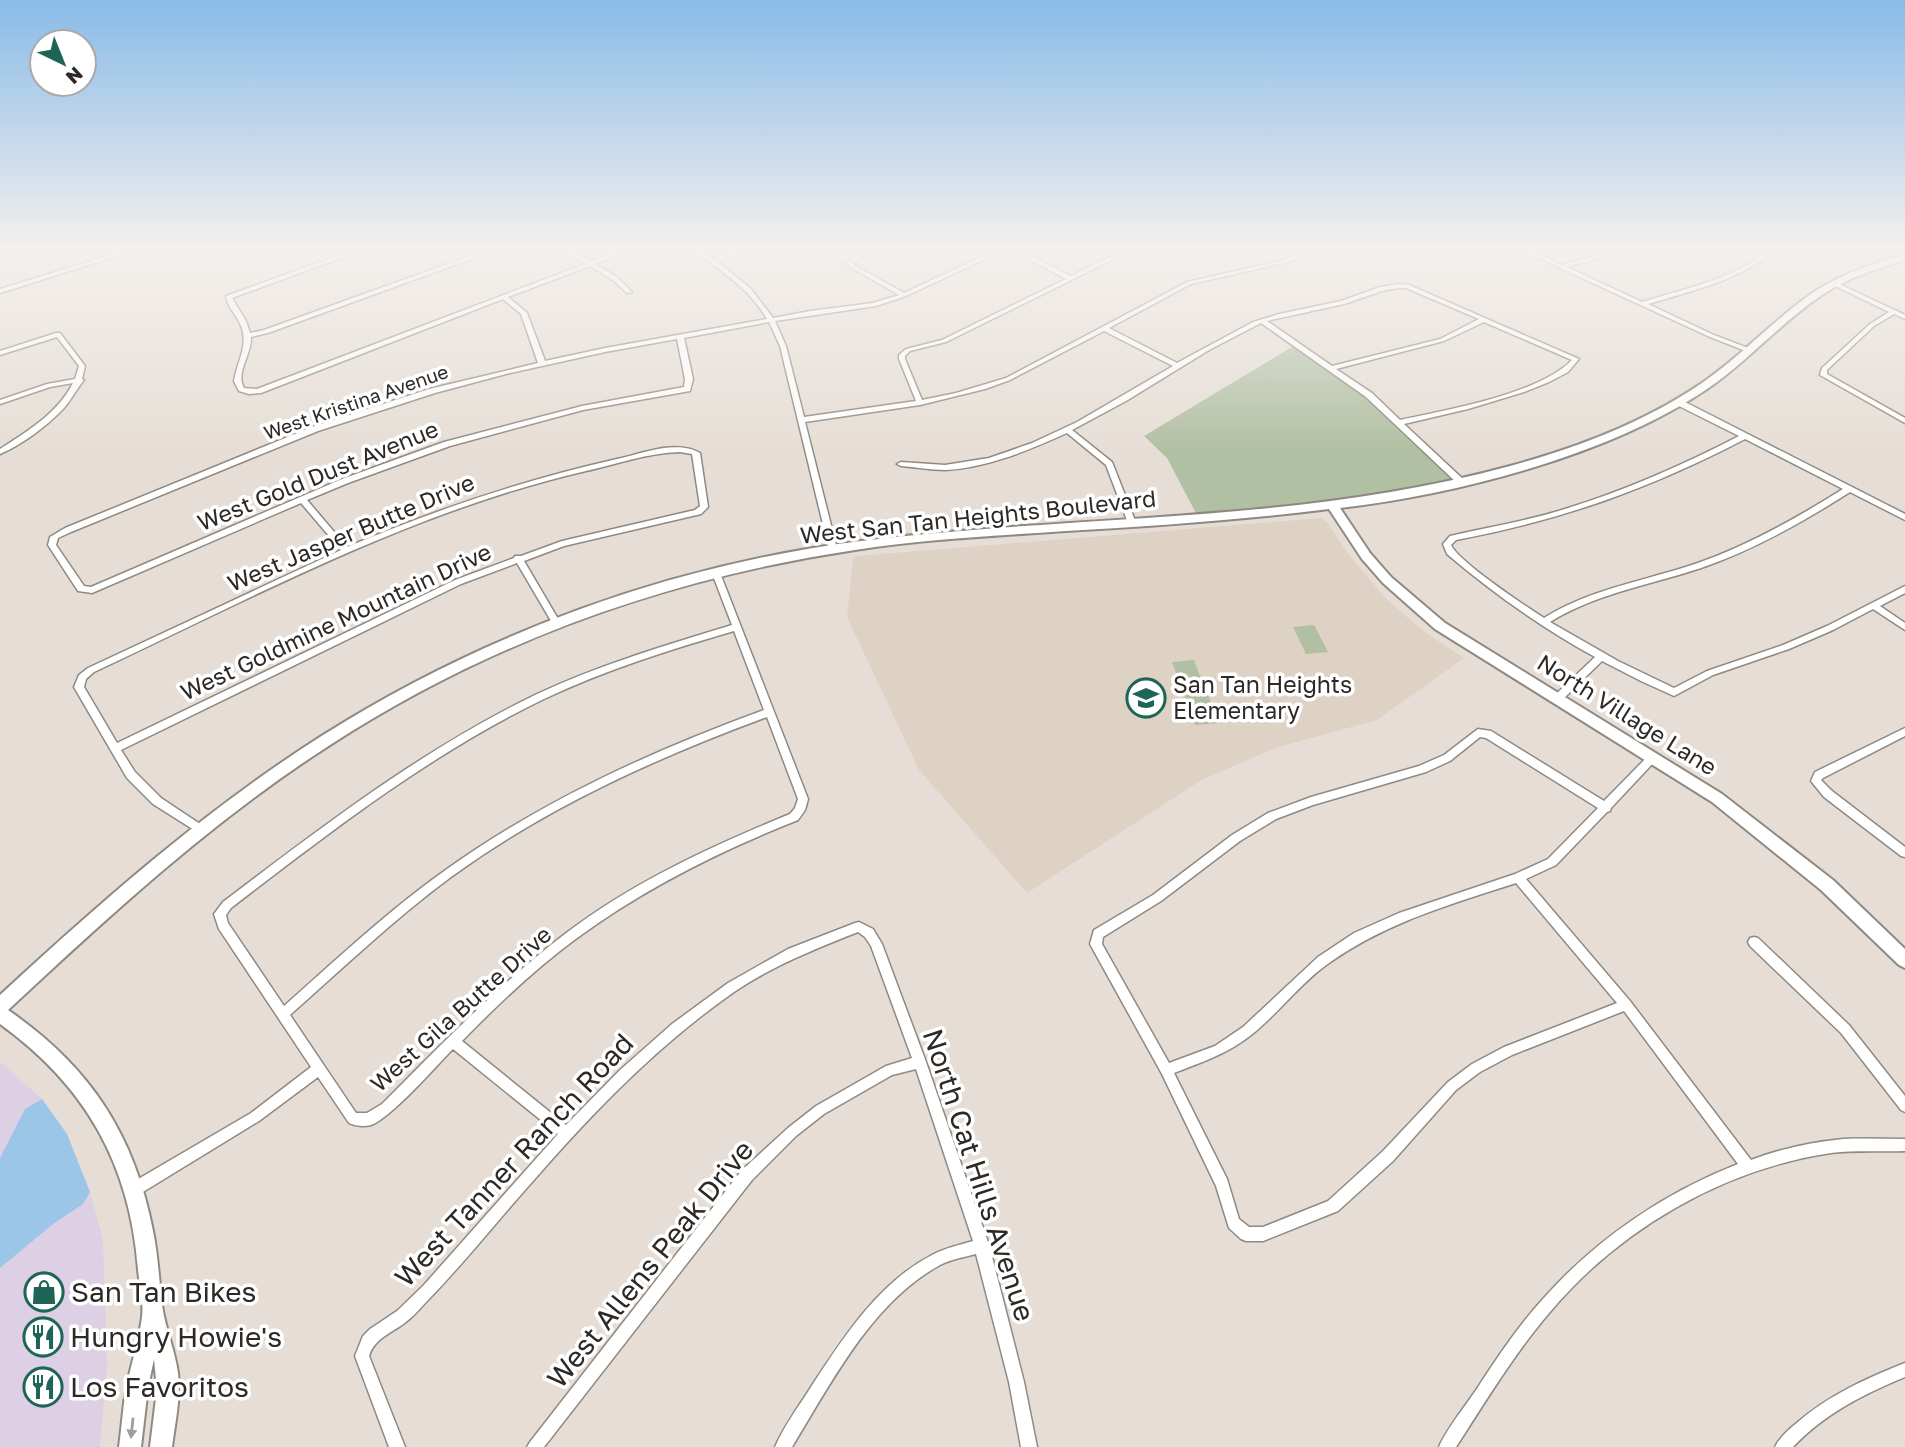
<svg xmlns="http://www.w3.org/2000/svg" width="1905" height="1447" font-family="'Golos Text',sans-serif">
  <rect width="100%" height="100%" fill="#e6ded6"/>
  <polygon fill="#ddd0e4" points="0,1062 42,1099 67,1134 90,1192 103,1240 107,1368 100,1447 0,1447"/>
  <polygon fill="#ded2c4" points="1321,518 1327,522 1346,551 1386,599 1422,630 1464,658 1377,720 1278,747 1203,779 1027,893 919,770 847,617 853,559 857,556"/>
  <g fill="#b1bfa2">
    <polygon points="1297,344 1355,384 1461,482 1400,494 1198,517 1167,458 1144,436"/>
    <polygon points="1314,625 1328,652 1306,654 1293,627"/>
    <polygon points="1194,660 1205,689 1183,691 1172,662"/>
    <polygon points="1207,692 1218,723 1195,725 1184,694"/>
  </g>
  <polygon fill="#9bc6e8" points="42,1099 67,1134 90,1192 83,1204 53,1224 0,1268 0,1158 25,1109"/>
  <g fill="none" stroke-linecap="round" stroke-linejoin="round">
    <g stroke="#908981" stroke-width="3">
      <g id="street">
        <polygon points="126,250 136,250 0,293 0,289"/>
        <path d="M353,250H363L232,298L246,321L250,333L264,330L486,250H496L268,333L251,337C252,354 235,373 244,388L257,389L585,264L558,250H567L591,261L620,250H629L595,264L617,277L632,292L627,293L613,280L590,266L508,297L527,313L545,361L605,348L767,319C749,288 721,271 693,250H701L714,259L735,250H744L718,262L751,289L773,318L810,311L873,303L899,295L850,267L846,262L866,250H874L853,263L854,265L904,293L996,250H1005L906,296L876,306L775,321L786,346L804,417L916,401L899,359V355L906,349L942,340L1066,279L1011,250H1019L1071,276L1124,250H1132L946,342L910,351L905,356V359L922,400L956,393L1006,378L1187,282L1284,260L1313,250H1323L1288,262L1191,284L1109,328L1177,363L1253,322L1279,314L1341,301L1380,287L1399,284L1409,285L1579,359L1568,372L1549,382L1524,392L1468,409L1404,424L1464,480V484H1458L1366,397L1261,323L1209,350L1126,401L1072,430L1112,462L1136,523L1135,525L1132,526L1128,523L1106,465L1067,433C1029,450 987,468 945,470C931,470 915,467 901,466L897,464L901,462L945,465L989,458L1032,443L1077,422L1173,366L1104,331L1010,380L985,389L920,405L805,422L837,549L833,552L829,549L780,346L769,322L684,338L693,379L690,391L583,410L450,446L348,483L307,500L347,547C435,510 524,480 617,459C641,454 676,439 700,453L708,507L701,514L564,546L524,561L561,624L560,626H554L517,563L461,584L121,750L135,772L161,798L206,828L207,831L206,834L202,835L153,804L127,778L74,687L79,675L88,668L341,550L301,503L92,593L78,591L48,545L50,537L65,528L312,427L429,389L538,363L521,314L503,299L261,393L249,394L239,391L234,381C237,361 249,346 241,326C237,315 227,307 226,296ZM1399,288H1406L1479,319L1440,339L1332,366L1267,321L1344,304L1385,290ZM1484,322L1572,360C1539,394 1447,410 1400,420L1372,393L1336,369L1444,341ZM677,339L685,379L684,387L582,406L444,442L342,479L91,587L84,586L56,545L58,538L71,532L318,431L435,393L506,374L605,352ZM680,452L692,454L700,506L695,510L562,541L521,556H515L514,558L455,580L117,743L84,687L86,679L94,672C253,597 413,511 586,471C617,464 648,453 680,452Z"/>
        <path d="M1521,250H1530L1562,265L1617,250H1628L1567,267L1642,302C1677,291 1714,283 1747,265C1756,259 1765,250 1776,250C1740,280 1692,291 1648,304L1714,335L1753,350L1754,351L1751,353L1710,337Z"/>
        <polygon points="1833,283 1837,283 1905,315 1905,319 1894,314 1874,326 1827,370 1827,374 1905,418 1905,423 1820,375 1822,368 1870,324 1889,312 1833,285"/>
        <path d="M56,333H60L85,366L82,379L84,380C77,388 72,399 64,408C47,426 23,444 0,454V449C28,431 58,413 73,383L50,387L0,404V400L47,384L75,379L79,366L57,337L0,355V351Z"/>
        <path d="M1675,400H1681L1905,514V520L1850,492C1803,522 1754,550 1701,568C1650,585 1597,593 1550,622L1618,661L1674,688L1707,671L1783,645L1827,626L1905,586V593L1880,606L1905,623V630L1873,609L1833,630L1789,649L1713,675L1674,696L1641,681L1602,661L1560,702H1554L1552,699L1554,696L1595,657C1542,628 1493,593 1447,554L1443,544L1450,536C1489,527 1527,521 1565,509C1626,490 1683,465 1739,436L1675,404ZM1745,439L1843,489C1797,518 1747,546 1695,564C1644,581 1590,589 1544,618C1525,606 1458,561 1451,545L1456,540C1562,520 1649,489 1745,439Z"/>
        <path d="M716,570L720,573L808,799L805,810L798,820C720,851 645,888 577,938C536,968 498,1004 462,1041L566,1125L620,1070L672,1024L728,983L788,949L855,923L859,922L873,929L882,944L926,1062L989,1245L1024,1382L1037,1447H1021L1009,1382L976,1254C965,1257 951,1259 940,1265C872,1302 831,1383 792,1447H775C784,1426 799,1406 811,1387C843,1338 878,1283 932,1255C945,1248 959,1245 973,1241L916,1069L892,1075L824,1114L796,1136L752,1180L544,1447H527L530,1442L742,1170L788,1128L816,1106L886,1066L912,1058L871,946L865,937L858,932C815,949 772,966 734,992C658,1045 594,1111 533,1181C498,1220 465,1262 428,1300C421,1307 415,1315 407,1321C393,1333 375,1337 369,1356L405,1447H389L355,1356L363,1336L370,1329L397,1311L423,1286L558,1134L453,1049C436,1066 391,1118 371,1125C364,1127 355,1126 349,1123L318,1077L259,1121L138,1195L133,1197L128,1195L126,1190L128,1185L251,1113L311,1067L219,929L214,914L223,902C323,826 423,749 537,694C599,665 666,645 732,625L712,573ZM734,631L764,710C652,751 544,800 447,869C389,910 337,959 284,1006L228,923L226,915L231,908C330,832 430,754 544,699C605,670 669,650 734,631ZM767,717L798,799L795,808L790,814C712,846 633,882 565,934C499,984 441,1045 382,1104L367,1113H356L290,1015C343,968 394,919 451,877C547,807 656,758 767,717Z"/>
        <polygon points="1905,728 1905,736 1823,778 1821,780 1832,791 1905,847 1905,857 1901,856 1824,797 1811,781 1815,772"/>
        <path d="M1478,729L1491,731L1604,801L1650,754H1656L1658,757L1656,760L1611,808L1610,811L1607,812L1556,865L1526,879L1630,1001L1751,1160C1779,1149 1813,1142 1843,1139C1864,1138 1884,1139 1905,1139V1151C1880,1152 1855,1150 1831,1153C1723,1169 1620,1229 1550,1312C1514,1354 1486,1401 1456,1447H1439C1447,1428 1468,1403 1480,1384C1499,1355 1519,1325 1543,1299C1596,1239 1664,1193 1738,1164L1624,1011L1512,1055L1480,1072L1456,1090L1393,1161L1338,1211L1263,1241H1246L1241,1239L1229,1228L1216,1186L1162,1074L1090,944L1094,930L1153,895L1232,835L1268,813L1311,797L1419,766L1444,755ZM1480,737L1486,738L1598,808L1548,859L1515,874L1399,913L1354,933L1318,957L1243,1027L1215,1046L1169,1063L1102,944L1103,937L1161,901L1240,841L1276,819L1313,805L1426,772L1450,761ZM1516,883L1617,1003L1504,1047L1472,1064L1448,1082L1383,1151L1328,1201L1263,1227H1249L1239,1219L1227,1179L1174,1073C1202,1062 1227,1054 1251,1035C1278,1014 1300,983 1329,963C1387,922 1449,905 1516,883Z"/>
        <polygon points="1754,937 1758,938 1849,1025 1905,1096 1905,1112 1901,1110 1841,1033 1750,946 1748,942 1750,938"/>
        <path d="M1905,1363V1377C1864,1394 1824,1414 1793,1447H1775C1780,1437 1789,1429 1798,1422C1829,1395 1867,1378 1905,1363Z"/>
      </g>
    </g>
    <g stroke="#908981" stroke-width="4">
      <path id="secondary" d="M1905,254V260C1876,269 1847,278 1822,295C1780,323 1748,361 1707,389C1608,456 1457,494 1340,508L1370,553L1391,577L1445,623L1722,794L1833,880L1905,949V968L1899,965L1821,890L1712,802L1435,629L1383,583L1362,559L1329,509C1242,520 1154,526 1066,531C996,536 924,539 855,550C668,578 489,642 330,745C213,820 110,915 8,1010C89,1066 134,1133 153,1231C158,1255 159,1280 162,1305C165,1328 175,1350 178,1373C181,1397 175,1423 172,1447H150L157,1390L154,1359L148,1387L141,1447H119C122,1426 123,1404 127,1384C132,1362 139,1339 142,1317C144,1302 139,1284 138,1269C130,1164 85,1085 0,1024V995C101,902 204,811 320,737C482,634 670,565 861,541C1077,514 1298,524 1510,466C1577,448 1645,422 1702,383C1743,355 1776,317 1817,290C1844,273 1875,263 1905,254Z"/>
    </g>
    <use href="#street" fill="#fff" fill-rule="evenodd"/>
    <use href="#secondary" fill="#fff" fill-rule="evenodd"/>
  </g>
  <defs><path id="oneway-solid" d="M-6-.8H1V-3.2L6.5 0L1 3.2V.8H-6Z" transform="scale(1.75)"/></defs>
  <use fill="#a09f9d" href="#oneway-solid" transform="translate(132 1428) rotate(96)"/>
  <linearGradient id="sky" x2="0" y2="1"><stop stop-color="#89bbe8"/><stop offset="0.55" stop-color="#f4f0ed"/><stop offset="1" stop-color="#f4f0ed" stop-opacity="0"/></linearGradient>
  <rect width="1905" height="453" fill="url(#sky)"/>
  <defs>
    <g id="school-ring" transform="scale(2.0125)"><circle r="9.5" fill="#fff" stroke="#1e6558" stroke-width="1.5"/><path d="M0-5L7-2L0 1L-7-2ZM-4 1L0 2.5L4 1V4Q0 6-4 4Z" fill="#1e6558"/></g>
    <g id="shop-ring" transform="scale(2.0125)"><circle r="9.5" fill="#fff" stroke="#1e6558" stroke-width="1.5"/><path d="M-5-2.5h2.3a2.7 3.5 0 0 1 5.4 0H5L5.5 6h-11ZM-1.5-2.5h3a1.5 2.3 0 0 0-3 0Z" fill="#1e6558"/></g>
    <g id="restaurant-ring" transform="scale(2.0125)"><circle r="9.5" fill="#fff" stroke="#1e6558" stroke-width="1.5"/><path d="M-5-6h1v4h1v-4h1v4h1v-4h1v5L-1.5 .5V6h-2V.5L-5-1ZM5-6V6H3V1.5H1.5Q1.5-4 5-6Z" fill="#1e6558"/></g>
  </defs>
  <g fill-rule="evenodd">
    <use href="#school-ring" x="1146" y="698"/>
    <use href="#shop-ring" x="44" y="1292"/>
    <use href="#restaurant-ring" x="43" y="1337"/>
    <use href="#restaurant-ring" x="43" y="1387"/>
  </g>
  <g text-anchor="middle" stroke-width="7" stroke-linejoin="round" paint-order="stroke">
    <g font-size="19" fill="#2c2926" stroke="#fff">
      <text transform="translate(356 402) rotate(-19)" y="7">West Kristina Avenue</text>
    </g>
    <g font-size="23" fill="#2c2926" stroke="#fff">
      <text transform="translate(318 476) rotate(-22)" y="8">West Gold Dust Avenue</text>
      <text transform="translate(978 517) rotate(-6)" y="8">West San Tan Heights Boulevard</text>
      <text transform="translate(351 533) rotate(-23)" y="8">West Jasper Butte Drive</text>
      <text transform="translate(336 622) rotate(-25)" y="8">West Goldmine Mountain Drive</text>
      <text transform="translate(1627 715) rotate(32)" y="8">North Village Lane</text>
      <text transform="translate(461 1009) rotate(-42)" y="8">West Gila Butte Drive</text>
    </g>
    <g font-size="23" fill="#2c2926" stroke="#fff" text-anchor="start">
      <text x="1173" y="693">San Tan Heights<tspan x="1173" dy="26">Elementary</tspan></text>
    </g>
    <g font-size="28" fill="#2c2926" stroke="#fff">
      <text transform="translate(514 1160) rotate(-47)" y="10">West Tanner Ranch Road</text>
      <text transform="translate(979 1175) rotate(72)" y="10">North Cat Hills Avenue</text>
      <text transform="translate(650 1264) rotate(-51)" y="10">West Allens Peak Drive</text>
    </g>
    <g font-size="28" fill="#2c2926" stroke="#fff" text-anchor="start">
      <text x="71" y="1302">San Tan Bikes</text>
      <text x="70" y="1347">Hungry Howie's</text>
      <text x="70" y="1397">Los Favoritos</text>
    </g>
  </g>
  <g transform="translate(63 63) rotate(137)"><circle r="33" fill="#ffffff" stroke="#aba9a8" stroke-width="2"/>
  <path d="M0-5L12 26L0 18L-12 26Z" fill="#1e6558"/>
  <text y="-10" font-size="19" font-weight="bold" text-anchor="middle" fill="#2c2926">N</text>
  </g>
</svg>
